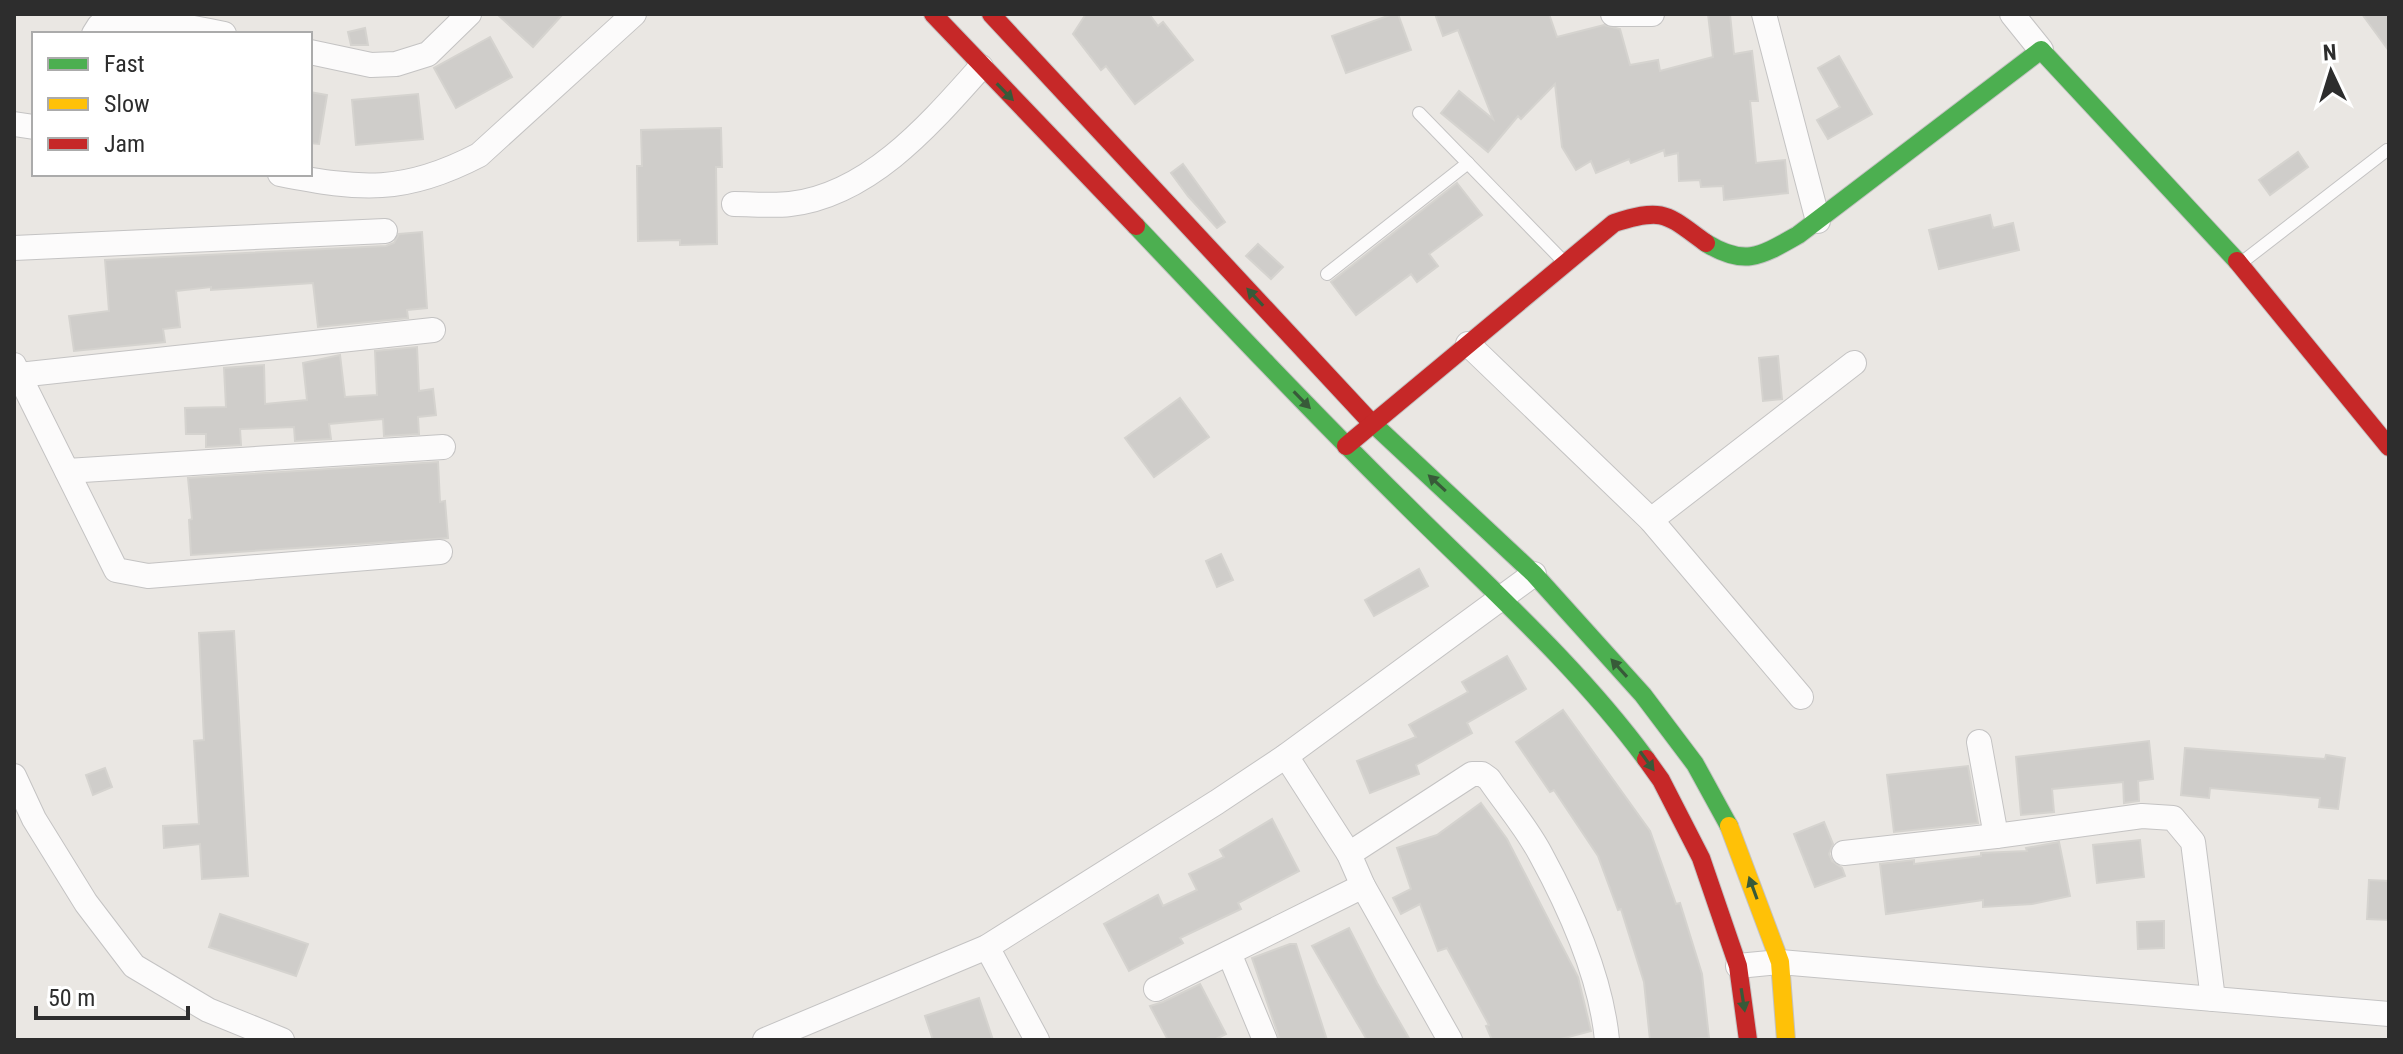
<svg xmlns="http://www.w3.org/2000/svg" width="2403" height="1054" font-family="'Roboto Condensed',sans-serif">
  <rect width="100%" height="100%" fill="#eae7e3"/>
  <g fill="#cfcdca" stroke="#d5d3cf" stroke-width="2">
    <polygon points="497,14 563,14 533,47"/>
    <polygon points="1086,14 1149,14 1158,26 1163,22 1193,60 1135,104 1106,66 1101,70 1073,34"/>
    <polygon points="1393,14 1398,14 1411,50 1346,73 1332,36"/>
    <polygon points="1435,14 1549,14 1557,37 1604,25 1620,29 1630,65 1658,60 1660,71 1713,57 1708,14 1730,14 1734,54 1752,51 1758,101 1750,101 1756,163 1785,160 1788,193 1724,200 1723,186 1701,187 1700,180 1679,181 1678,153 1665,156 1664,150 1631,163 1629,159 1596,173 1591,161 1576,170 1562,147 1555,84 1521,119 1518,116 1488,152 1441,113 1459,91 1493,119 1458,30 1443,36"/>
    <polygon points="2362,14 2389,14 2389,51"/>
    <polygon points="365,28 368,45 351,45 348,32"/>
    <polygon points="490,37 512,77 456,108 434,68"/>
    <polygon points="1839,56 1872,114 1828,139 1817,120 1840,107 1818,68"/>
    <polygon points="310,92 327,95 319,144 310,143"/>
    <polygon points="418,94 423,139 356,145 352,100"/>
    <polygon points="721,128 722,167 716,167 717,244 680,245 680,240 638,241 637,166 642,166 641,130"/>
    <polygon points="2298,152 2308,167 2270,195 2259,180"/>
    <polygon points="1183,164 1225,222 1217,228 1188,196 1171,173"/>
    <polygon points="1457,183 1482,215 1429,254 1438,266 1417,282 1411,274 1356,315 1331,282"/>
    <polygon points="1990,215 1993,228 2013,223 2019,250 1939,269 1929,230"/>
    <polygon points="422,232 427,308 407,310 408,318 318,327 313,283 211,290 211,287 176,291 180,327 163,329 165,342 74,351 69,316 109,311 105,260 386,246 394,243 399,234"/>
    <polygon points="1258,244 1283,267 1271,279 1246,256"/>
    <polygon points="417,347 419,391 433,389 436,415 418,417 419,434 384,436 383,419 329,424 331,439 295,441 294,427 240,429 241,445 206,447 206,434 186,434 185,408 226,407 224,368 264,365 265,404 307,400 303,363 340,355 345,397 377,395 375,351"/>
    <polygon points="1778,356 1782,399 1763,401 1759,358"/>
    <polygon points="1180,398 1209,437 1154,477 1125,438"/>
    <polygon points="438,462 440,502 445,501 448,538 191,555 189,520 192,519 188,478"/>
    <polygon points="1221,554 1233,580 1217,587 1206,561"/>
    <polygon points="1419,569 1428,586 1374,616 1365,600"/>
    <polygon points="234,631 248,876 202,879 200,844 164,848 163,826 199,824 194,741 204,740 199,633"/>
    <polygon points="1507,656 1526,689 1467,723 1472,733 1416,765 1419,774 1370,793 1357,761 1416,737 1409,725 1468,692 1462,682"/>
    <polygon points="1563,710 1650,831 1676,904 1680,903 1702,974 1709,1038 1650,1040 1644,982 1621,909 1618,910 1598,856 1554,790 1550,792 1516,742"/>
    <polygon points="2149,741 2153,779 2138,781 2139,801 2124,803 2123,782 2052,789 2054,812 2021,815 2016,757"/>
    <polygon points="2185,748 2325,759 2326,755 2345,758 2338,809 2319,807 2320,798 2210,788 2209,798 2181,795"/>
    <polygon points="1968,766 1978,823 1894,832 1887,775"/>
    <polygon points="105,768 112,787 93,795 86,775"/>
    <polygon points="1481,803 1507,839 1578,977 1591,1031 1557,1040 1492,1040 1486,1026 1489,1025 1447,948 1438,951 1420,904 1401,914 1393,898 1411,889 1397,848 1437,835"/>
    <polygon points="1272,819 1299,871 1238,903 1241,909 1180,938 1183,943 1129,971 1104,924 1158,895 1163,906 1197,890 1189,874 1224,857 1220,850"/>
    <polygon points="1824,822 1833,844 1829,854 1832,861 1842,868 1845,876 1815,887 1794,834"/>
    <polygon points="2140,840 2144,877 2097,883 2093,845"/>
    <polygon points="2059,842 2070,896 2032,904 1983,907 1983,900 1886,914 1880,864 1914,860 1914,864 1981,856 1981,853 2027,851 2026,848"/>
    <polygon points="2369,880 2389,881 2389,920 2367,919"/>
    <polygon points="220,914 308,944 296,976 209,947"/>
    <polygon points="2164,921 2164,948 2138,949 2137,922"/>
    <polygon points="1349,928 1377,983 1410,1040 1367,1040 1312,946"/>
    <polygon points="1290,944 1296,944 1327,1040 1280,1040 1252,958"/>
    <polygon points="1200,984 1226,1034 1214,1040 1168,1040 1150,1006 1163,1002"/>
    <polygon points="979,998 993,1040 933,1040 925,1016"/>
  </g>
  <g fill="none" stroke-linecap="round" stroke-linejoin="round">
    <g stroke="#c4c3c3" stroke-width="14">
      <g id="lane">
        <polyline points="1419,113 1565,263"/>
        <polyline points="2241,263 2387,150"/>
        <polyline points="1327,274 1468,163"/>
      </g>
    </g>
    <g stroke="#c4c3c3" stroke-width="26">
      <g id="street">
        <polyline points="1613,14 1652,14"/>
        <polyline points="1764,14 1818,221"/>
        <polyline points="2012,14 2041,50"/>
        <path d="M94,34L99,26C140,18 183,25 224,34"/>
        <polyline points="310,52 371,65 396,64 428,54 469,14"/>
        <polyline points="14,124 34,127"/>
        <path d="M280,174C361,190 404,194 479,155L634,14"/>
        <path d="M734,204C752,204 772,206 790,204C870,195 931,123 981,67"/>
        <polyline points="14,248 385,231"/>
        <polyline points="1468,344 1651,520 1801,697"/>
        <polyline points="14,365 116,570 148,576 440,552"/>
        <polyline points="19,375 433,330"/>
        <polyline points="67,471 443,447"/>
        <polyline points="1651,520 1854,363"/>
        <polyline points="1979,742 1996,836 2142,816 2173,818 2193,842 2213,999"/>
        <polyline points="1286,756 1349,854 1363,886 1450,1040"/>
        <polyline points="14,776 34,819 86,903 134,966 208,1010 282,1040"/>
        <polyline points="1844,853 1996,836"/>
        <path d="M1349,854L1472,774H1482L1489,779C1506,804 1527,828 1541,855C1571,910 1601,978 1607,1040"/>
        <polyline points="987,947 1037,1040"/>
        <polyline points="1229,953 1265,1040"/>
        <polyline points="1738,966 1780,962 2389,1014"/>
        <polyline points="1156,989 1363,886"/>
        <polyline points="765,1040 987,947 1217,802 1286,756 1534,574"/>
      </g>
    </g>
    <g stroke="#c4c3c3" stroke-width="20">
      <g id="fast">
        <path d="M1136,226C1224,319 1312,412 1403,502C1486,585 1576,664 1646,759"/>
        <path d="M1706,243C1745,267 1761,256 1798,235L2041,50L2237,261"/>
        <polyline points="1367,418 1534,574 1643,695 1695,764 1729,826"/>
      </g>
    </g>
    <g stroke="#c4c3c3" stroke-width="20">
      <polyline id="slow" points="1729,826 1780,962 1786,1040"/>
    </g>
    <g stroke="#c4c3c3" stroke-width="20">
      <g id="jam">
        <polyline points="933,14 1136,226"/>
        <polyline points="991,14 1367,418"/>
        <polyline points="2237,261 2389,447"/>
        <path d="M1346,446L1614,223C1664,207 1666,214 1706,243"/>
        <polyline points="1646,759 1661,780 1701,858 1738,966 1748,1040"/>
      </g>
    </g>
    <use href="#lane" stroke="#fcfbfb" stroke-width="12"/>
    <use href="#street" stroke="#fcfbfb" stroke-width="24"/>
    <use href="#fast" stroke="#4caf50" stroke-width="18"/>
    <use href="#slow" stroke="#ffc107" stroke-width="18"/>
    <use href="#jam" stroke="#c62828" stroke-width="18"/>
  </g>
  <defs><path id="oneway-solid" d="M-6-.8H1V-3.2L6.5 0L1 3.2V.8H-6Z" transform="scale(2)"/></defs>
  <g fill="#385a39">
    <use href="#oneway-solid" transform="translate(1005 92) rotate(46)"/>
    <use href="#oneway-solid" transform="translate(1255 297) rotate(-133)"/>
    <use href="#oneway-solid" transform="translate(1302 400) rotate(46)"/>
    <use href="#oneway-solid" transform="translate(1437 483) rotate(-137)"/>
    <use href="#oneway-solid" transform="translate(1619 668) rotate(-132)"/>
    <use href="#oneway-solid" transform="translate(1647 761) rotate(54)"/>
    <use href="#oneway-solid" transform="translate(1753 888) rotate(-110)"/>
    <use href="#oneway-solid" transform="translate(1743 1000) rotate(81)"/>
  </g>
  <rect width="2403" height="1054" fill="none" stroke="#2d2d2d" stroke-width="32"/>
  <rect x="32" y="32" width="280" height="144" fill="#ffffff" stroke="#ababab" stroke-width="2"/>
  <rect x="48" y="58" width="40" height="12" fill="#4caf50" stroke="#ababab" stroke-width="2"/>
  <text x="104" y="72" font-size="24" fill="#2d2d2d">Fast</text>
  <rect x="48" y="98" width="40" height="12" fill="#ffc107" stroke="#ababab" stroke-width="2"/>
  <text x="104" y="112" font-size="24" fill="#2d2d2d">Slow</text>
  <rect x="48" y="138" width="40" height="12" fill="#c62828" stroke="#ababab" stroke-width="2"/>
  <text x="104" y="152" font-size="24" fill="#2d2d2d">Jam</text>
  <g transform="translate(2331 72) rotate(356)" stroke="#ffffff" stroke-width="6" paint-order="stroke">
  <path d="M0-6L14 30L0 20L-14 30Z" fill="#2d2d2d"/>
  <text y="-12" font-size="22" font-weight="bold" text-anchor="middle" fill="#2d2d2d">N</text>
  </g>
  <path d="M36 1006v12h152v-12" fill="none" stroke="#2d2d2d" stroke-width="4"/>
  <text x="48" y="1006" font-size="24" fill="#2d2d2d" stroke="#ffffff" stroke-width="6" paint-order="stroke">50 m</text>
</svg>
